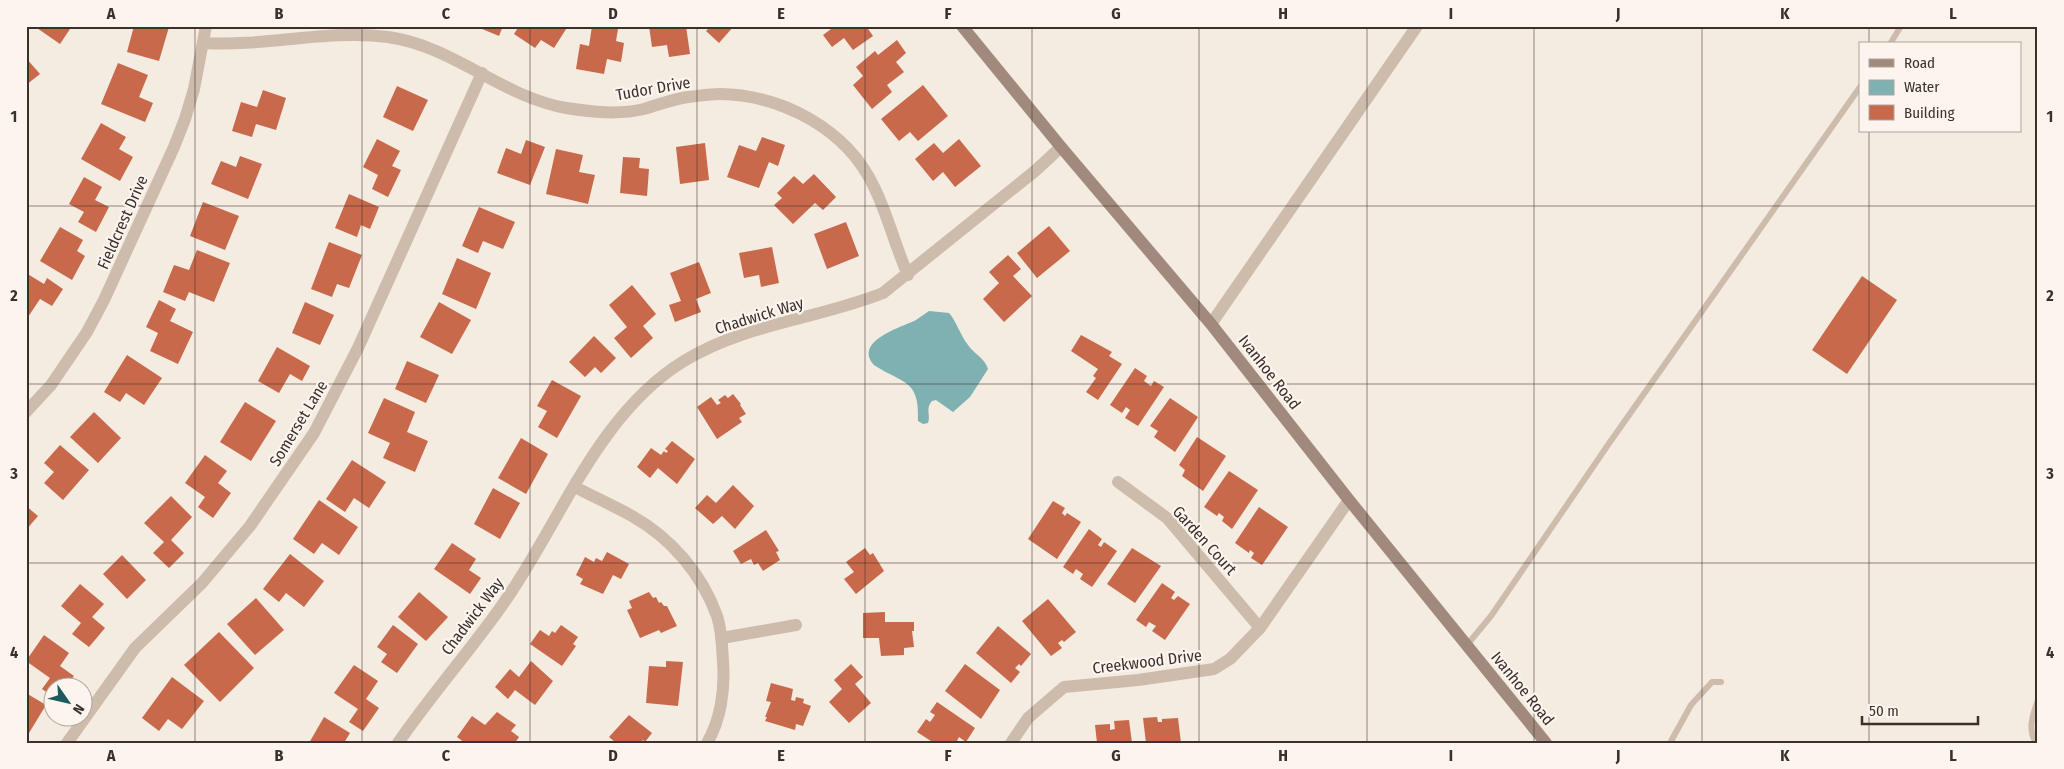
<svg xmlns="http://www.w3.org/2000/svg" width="2064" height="769" font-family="'Fira Sans Condensed',sans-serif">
  <rect width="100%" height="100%" fill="#f4ebe1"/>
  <path fill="#7fb0b2" d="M929,311L949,313C957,322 960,335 968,345C974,354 985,358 988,369L970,397L953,412L936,400L932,401C925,408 931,416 928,423L923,424L918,421C920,379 903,384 874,365C853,341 902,327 916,320C920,317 925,314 929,311Z"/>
  <g fill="#c8694b">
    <polygon points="34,26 72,26 60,44"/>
    <polygon points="134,26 169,27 159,61 127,52"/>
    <polygon points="475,26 503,26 499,36"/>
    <polygon points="519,26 568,26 554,48 541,40 535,48 514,34"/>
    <polygon points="592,26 618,29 616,41 624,43 621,62 607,59 604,74 576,69 580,44 589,46"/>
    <polygon points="649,26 686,26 690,54 669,57 667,45 652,47"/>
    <polygon points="711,26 734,26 719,43 706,31"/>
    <polygon points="835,26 866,26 873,36 853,50 844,38 832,47 823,35"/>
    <polygon points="897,40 906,53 896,62 904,72 887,85 892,92 872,109 853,85 863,76 856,67 875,51 878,55"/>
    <polygon points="26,58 40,74 26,85"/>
    <polygon points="118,63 148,75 139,97 153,103 145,122 101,104"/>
    <polygon points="923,85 948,116 918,141 910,132 899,141 881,119"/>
    <polygon points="397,86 428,100 413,131 383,117"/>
    <polygon points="263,90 286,98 276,130 256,124 252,137 232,131 241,102 257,107"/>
    <polygon points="101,123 126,137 119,149 133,157 120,181 81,159"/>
    <polygon points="762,137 785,145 778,166 769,162 759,188 727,177 739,145 756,151"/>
    <polygon points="377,139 400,151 392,166 401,170 388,197 372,189 378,175 363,167"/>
    <polygon points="959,139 981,166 955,187 943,172 933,181 915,159 934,143 943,153"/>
    <polygon points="526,140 545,147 530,185 497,173 506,148 521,154"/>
    <polygon points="705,143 709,180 680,184 676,147"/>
    <polygon points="556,149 583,155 579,172 595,175 588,204 546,194"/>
    <polygon points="240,156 262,164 248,199 211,184 221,161 236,167"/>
    <polygon points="623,157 640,158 639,168 649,169 647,196 620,193"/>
    <polygon points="814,174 836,197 823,210 815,203 793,224 774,205 782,198 777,193 794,176 803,184"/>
    <polygon points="84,177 102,187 95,200 109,207 96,232 78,222 84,212 69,204"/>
    <polygon points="349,194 379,207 370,229 361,225 357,237 335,228"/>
    <polygon points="203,202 239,216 225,250 190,236"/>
    <polygon points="479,207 515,222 503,249 483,241 478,253 462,246"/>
    <polygon points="846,222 859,256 827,269 814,234"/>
    <polygon points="1049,226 1070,251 1037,278 1017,253"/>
    <polygon points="60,227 83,240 77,251 85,256 72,280 40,261"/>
    <polygon points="329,242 362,255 349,288 337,284 332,297 311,289"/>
    <polygon points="772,247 779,283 761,287 759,275 744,278 739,253"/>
    <polygon points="197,250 230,263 214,302 189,292 185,301 163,292 174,265 189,270"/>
    <polygon points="1008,255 1021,269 1013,276 1032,296 1004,322 983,299 999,283 989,272"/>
    <polygon points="457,258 491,273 476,309 442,294"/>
    <polygon points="699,262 711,293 696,299 701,312 675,322 669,305 681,301 670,273"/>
    <polygon points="26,273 44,284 47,278 63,289 52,306 40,299 26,320"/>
    <polygon points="1862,276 1897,300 1847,374 1812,350"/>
    <polygon points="632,285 656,314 643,326 653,338 631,358 614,338 627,327 609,305"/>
    <polygon points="159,300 176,309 170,321 193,332 178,364 150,351 158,333 146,327"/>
    <polygon points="305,302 334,315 320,345 292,333"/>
    <polygon points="439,302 471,320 452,354 420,337"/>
    <polygon points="1081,335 1112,352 1109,356 1122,364 1098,400 1086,392 1096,378 1093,376 1098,369 1071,351"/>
    <polygon points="594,336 616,358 601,373 595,367 585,377 569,362"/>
    <polygon points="277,347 310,366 302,381 290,374 279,393 258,381"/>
    <polygon points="127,355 162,378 144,405 126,393 120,402 104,392"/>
    <polygon points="407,361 439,375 426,403 395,389"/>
    <polygon points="1135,368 1147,376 1144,381 1151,386 1154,381 1164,387 1138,426 1125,418 1130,410 1126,407 1122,413 1110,405"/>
    <polygon points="552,380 581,396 557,438 538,427 547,411 537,406"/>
    <polygon points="733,394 741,404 740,405 746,414 739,418 742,422 717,439 697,407 711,397 717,405 721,403 718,400 725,395 728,398"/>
    <polygon points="384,398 415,412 407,432 428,441 415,472 383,458 390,443 368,433"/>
    <polygon points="1170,398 1198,417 1175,452 1154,437 1158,431 1150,426"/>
    <polygon points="245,402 276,421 251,461 220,442"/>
    <polygon points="94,412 121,438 98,463 70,437"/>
    <polygon points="1197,437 1226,456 1203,491 1182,476 1185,470 1179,465"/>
    <polygon points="521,438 548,454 526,494 498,478"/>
    <polygon points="672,441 695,459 677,484 658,468 650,478 637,467 651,448 661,455 664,451 666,453 668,451 665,449"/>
    <polygon points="60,445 89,470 63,500 44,483 54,472 44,463"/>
    <polygon points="205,455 227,471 218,483 231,493 213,518 198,507 205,497 185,483"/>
    <polygon points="352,460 386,482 369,508 354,498 345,512 326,499"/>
    <polygon points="1229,471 1258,490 1232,529 1222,521 1224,517 1219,513 1217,516 1204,507"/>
    <polygon points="733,485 754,506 735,529 722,516 713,524 695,508 707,495 716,503"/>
    <polygon points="493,488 520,503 500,539 474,524"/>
    <polygon points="171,496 192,517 171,540 184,553 169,568 153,553 164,542 144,523"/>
    <polygon points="319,500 358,527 339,555 322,543 314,554 293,539"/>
    <polygon points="1053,501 1065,508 1062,513 1065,516 1067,513 1081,522 1057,559 1028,539"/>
    <polygon points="26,506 38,516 26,530"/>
    <polygon points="1259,507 1288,527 1262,565 1251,558 1254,553 1250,550 1249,553 1235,543"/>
    <polygon points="1089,529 1102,539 1098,545 1101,547 1104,542 1117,551 1092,587 1080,579 1083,574 1076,569 1073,574 1063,567"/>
    <polygon points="766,530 779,551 776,552 780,560 763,571 758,563 754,565 751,559 741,564 733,551"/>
    <polygon points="452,543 476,559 469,570 481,578 470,594 434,569"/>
    <polygon points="865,548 870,555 873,553 884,571 856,594 844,579 854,572 846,562"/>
    <polygon points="1132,548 1161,566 1135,603 1107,584"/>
    <polygon points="607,552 629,564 621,579 613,575 603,594 580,584 583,579 576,575 585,557 594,562 596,558 602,561"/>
    <polygon points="290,554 324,581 304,607 286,593 279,602 263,589"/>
    <polygon points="122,555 146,580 127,599 103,574"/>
    <polygon points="1162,583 1175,592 1171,598 1174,600 1178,596 1190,604 1165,640 1152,631 1156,626 1149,622 1146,627 1136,620"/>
    <polygon points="80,584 104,604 92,617 105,628 89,647 72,634 81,623 61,606"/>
    <polygon points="419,592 448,617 426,641 398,617"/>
    <polygon points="649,592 653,598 656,597 659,603 661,602 664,606 667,606 677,626 661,633 659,630 640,638 627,610 632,608 629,601"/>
    <polygon points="256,598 284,630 255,655 227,624"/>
    <polygon points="1048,599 1076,632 1064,642 1062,640 1058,643 1062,648 1051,656 1022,621"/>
    <polygon points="885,612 885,622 914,622 914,631 912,631 914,647 904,648 904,655 881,656 879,638 863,638 863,613"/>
    <polygon points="393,625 418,644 397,673 381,662 387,654 377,647"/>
    <polygon points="561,625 578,637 573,644 576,646 562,666 530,644 540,630 549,636 552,631 555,633"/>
    <polygon points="998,626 1031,654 1021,666 1019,664 1015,668 1020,672 1011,683 976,653"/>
    <polygon points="219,632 254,668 220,702 184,665"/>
    <polygon points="44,635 69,653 60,666 74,676 66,686 52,686 52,696 42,689 50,678 26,661"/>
    <polygon points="531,661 553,681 535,705 515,690 508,699 495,687 510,669 519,677"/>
    <polygon points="666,661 683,662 678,706 646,703 649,666 666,667"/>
    <polygon points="851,664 863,677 855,684 871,703 849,723 829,702 842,689 834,680"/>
    <polygon points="965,664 1000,690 981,719 945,691"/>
    <polygon points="354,665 378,681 366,699 379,708 363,731 349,722 358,709 334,693"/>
    <polygon points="172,677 204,701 182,729 168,719 159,731 142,718"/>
    <polygon points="771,683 793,689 791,700 795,701 796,697 804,699 803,703 811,706 803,726 796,724 795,730 765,721 767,717 765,717 771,702 766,701"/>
    <polygon points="26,693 46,705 26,738"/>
    <polygon points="937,702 975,728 966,742 959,737 957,741 960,743 934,743 917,732 926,719 930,722 935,715 930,712"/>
    <polygon points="497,712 516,725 511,731 519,737 515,743 465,743 457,737 472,716 485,725"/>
    <polygon points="629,715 652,733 645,742 643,740 641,742 642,743 616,743 609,737"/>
    <polygon points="324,717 350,733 344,743 309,743"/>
    <polygon points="1157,717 1158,722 1162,722 1162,719 1178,718 1181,743 1146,743 1143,718"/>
    <polygon points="1129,720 1132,743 1097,743 1095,725 1110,724 1110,730 1115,729 1114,721"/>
  </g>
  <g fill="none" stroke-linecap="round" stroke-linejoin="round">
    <g stroke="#cdbbac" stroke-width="6">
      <polyline points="1890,44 1901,26"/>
      <polyline points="1467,645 1491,616 1610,442 1860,87"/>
      <polyline points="1670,743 1691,705 1712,682 1721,682"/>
      <path d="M2036,743C2027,728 2033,715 2038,700"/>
    </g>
    <g stroke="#cdbbac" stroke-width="12">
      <path d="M204,43C265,47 327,29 388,37C454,46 502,97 566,108C592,112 618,115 644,109C658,105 673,99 688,97C698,96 710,94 720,94C782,95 847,129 874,187C888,215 895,246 908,275"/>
      <polyline points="1211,324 1417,26"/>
      <polyline points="26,412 51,385 87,332 104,300 174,147 185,119 194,89 206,26"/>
      <polyline points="1118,482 1167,518 1260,628"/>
      <path d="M575,487C594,497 614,506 632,516C671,538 702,574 717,616C722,631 722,646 723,662C725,688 721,720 707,743"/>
      <polyline points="722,638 796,625"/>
      <polyline points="67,743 135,648 202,583 250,526 314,433 358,348 482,73"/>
      <path d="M398,743C431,695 470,651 503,604C560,524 597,414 684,361C744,324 818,319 883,293L1035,171L1061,147"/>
      <polyline points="1011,743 1028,718 1064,687 1138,680 1214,669 1230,659 1260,628 1349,500"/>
    </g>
    <polyline stroke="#a18a7d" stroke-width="12" points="962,26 1061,147 1211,324 1349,500 1546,743"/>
  </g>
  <path fill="none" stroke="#3b302b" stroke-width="1" stroke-opacity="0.55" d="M195,26V743M362,26V743M530,26V743M697,26V743M865,26V743M1032,26V743M1199,26V743M1367,26V743M1534,26V743M1702,26V743M1869,26V44M1869,131V743M26,206H2038M26,384H2038M26,563H2038"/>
  <g text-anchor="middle" stroke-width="4.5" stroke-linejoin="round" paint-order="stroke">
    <g font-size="16" fill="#3b302b" stroke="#fbf5ee">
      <text transform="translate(653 88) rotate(-10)" y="6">Tudor Drive</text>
      <text transform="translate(122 222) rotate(-66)" y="6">Fieldcrest Drive</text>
      <text transform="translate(759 315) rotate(-17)" y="6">Chadwick Way</text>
      <text transform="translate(1270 372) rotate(52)" y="6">Ivanhoe Road</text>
      <text transform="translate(298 423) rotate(-59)" y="6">Somerset Lane</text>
      <text transform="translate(1205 540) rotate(48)" y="6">Garden Court</text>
      <text transform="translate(472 616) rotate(-53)" y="6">Chadwick Way</text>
      <text transform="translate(1147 661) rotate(-7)" y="6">Creekwood Drive</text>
      <text transform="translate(1523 688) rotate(51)" y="6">Ivanhoe Road</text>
    </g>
  </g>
  <rect width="2064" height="769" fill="none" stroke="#fbf5ee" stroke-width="55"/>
  <rect x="1859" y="42" width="162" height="90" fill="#fbf5ee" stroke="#aea6a0"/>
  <rect x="1869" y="59" width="25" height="8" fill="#a18a7d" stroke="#aea6a0"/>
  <text x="1904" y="68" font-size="15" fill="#3b302b">Road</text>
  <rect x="1869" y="80" width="25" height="15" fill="#7fb0b2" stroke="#aea6a0"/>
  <text x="1904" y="92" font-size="15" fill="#3b302b">Water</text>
  <rect x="1869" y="105" width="25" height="15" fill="#c8694b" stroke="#aea6a0"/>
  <text x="1904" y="118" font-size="15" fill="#3b302b">Building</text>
  <g transform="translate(68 702) rotate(124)"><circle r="24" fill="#fbf5ee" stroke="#aea6a0"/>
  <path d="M0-4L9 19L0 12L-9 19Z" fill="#1f5a5e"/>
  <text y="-8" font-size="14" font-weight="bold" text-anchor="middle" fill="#3b302b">N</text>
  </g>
  <path d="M1862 716v8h116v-8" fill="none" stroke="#3b302b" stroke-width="2.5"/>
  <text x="1869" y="716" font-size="15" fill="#3b302b" stroke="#fbf5ee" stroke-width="4" paint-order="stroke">50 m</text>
  <rect x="28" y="28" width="2008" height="714" fill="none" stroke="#3b302b" stroke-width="2"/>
  <g font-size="16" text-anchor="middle" font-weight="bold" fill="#3b302b">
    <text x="111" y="19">A</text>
    <text x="279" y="19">B</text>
    <text x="446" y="19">C</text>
    <text x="613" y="19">D</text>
    <text x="781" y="19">E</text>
    <text x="948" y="19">F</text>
    <text x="1116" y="19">G</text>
    <text x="1283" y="19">H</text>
    <text x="1451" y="19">I</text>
    <text x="1618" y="19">J</text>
    <text x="1785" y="19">K</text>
    <text x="1953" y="19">L</text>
    <text x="14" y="122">1</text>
    <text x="2050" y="122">1</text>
    <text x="14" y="301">2</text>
    <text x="2050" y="301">2</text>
    <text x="14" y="479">3</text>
    <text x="2050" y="479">3</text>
    <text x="14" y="658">4</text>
    <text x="2050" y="658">4</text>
    <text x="111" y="761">A</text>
    <text x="279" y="761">B</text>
    <text x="446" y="761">C</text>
    <text x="613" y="761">D</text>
    <text x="781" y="761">E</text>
    <text x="948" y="761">F</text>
    <text x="1116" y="761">G</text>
    <text x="1283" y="761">H</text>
    <text x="1451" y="761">I</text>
    <text x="1618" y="761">J</text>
    <text x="1785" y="761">K</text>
    <text x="1953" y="761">L</text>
  </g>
</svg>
